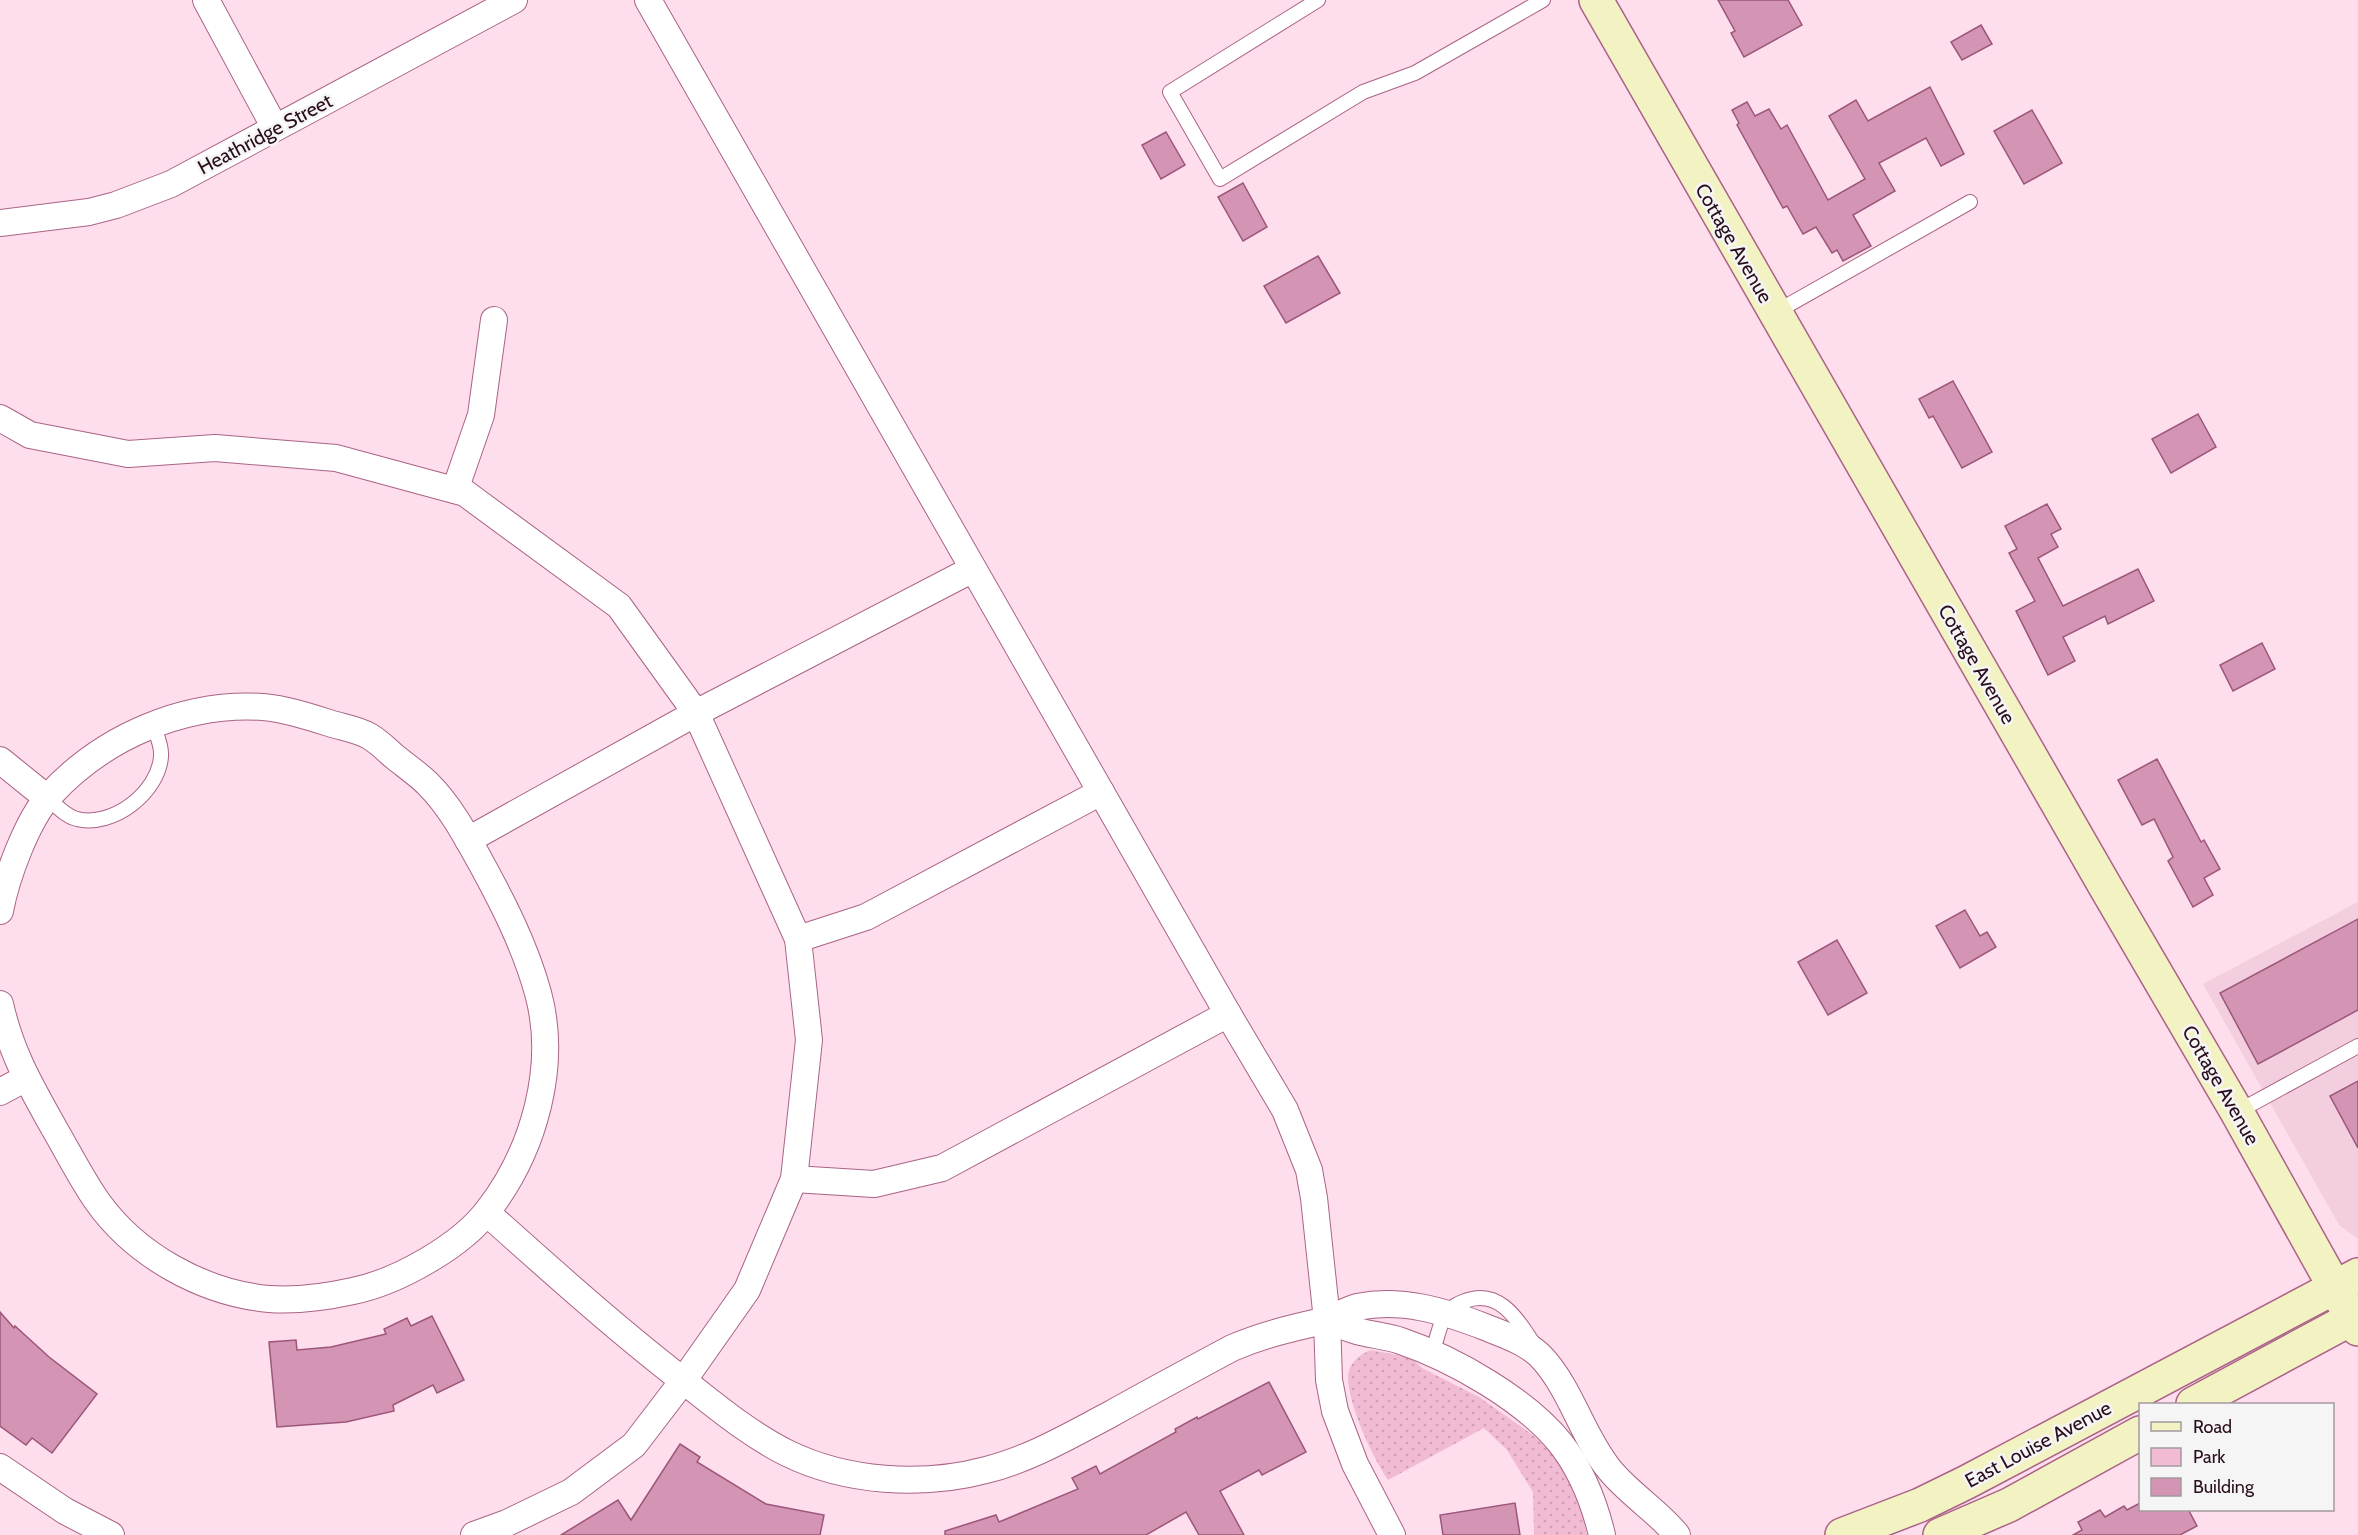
<svg xmlns="http://www.w3.org/2000/svg" width="2358" height="1535" font-family="Cabin,sans-serif">
  <defs>
    <pattern id="green-dots" width="8" height="8" patternUnits="userSpaceOnUse" patternTransform="scale(1.5)"><rect width="8" height="8" fill="#f2bbd4"/><path d="M2 2h.1M6 6h.1" fill="none" stroke="#d0a0b6" stroke-width="1.8" stroke-linecap="round"/></pattern>
  </defs>
  <rect width="100%" height="100%" fill="#feddec"/>
  <polygon fill="#f2cede" points="2358,902 2358,1239 2339,1225 2203,984"/>
  <path fill="url(#green-dots)" d="M1371,1350L1412,1358L1422,1368L1479,1397L1533,1435L1550,1451L1565,1472L1580,1500L1587,1535H1534L1533,1492L1507,1450L1484,1428L1388,1480C1372,1456 1348,1405 1348,1376C1349,1363 1360,1354 1371,1350Z"/>
  <g fill="#d395b3" stroke="#9c567a" stroke-width="1.5">
    <polygon points="1718,0 1788,0 1802,25 1744,57 1731,33 1735,31"/>
    <polygon points="1981,25 1992,44 1962,60 1951,42"/>
    <polygon points="1930,87 1964,154 1941,166 1926,138 1879,163 1895,191 1853,215 1871,246 1843,261 1837,250 1832,253 1816,227 1803,234 1787,206 1783,208 1737,125 1739,123 1732,110 1747,102 1755,116 1769,109 1781,129 1787,125 1828,200 1865,179 1829,116 1856,100 1868,121"/>
    <polygon points="2032,110 2062,163 2024,184 1994,131"/>
    <polygon points="1166,132 1185,165 1161,179 1142,145"/>
    <polygon points="1243,183 1267,227 1243,241 1218,197"/>
    <polygon points="1318,256 1340,293 1286,323 1264,286"/>
    <polygon points="1953,381 1992,452 1962,468 1933,416 1929,418 1919,399"/>
    <polygon points="2198,414 2216,447 2171,473 2152,439"/>
    <polygon points="2047,504 2061,529 2051,534 2058,547 2038,558 2063,606 2138,569 2154,601 2108,624 2105,616 2063,637 2075,661 2048,675 2016,611 2035,601 2009,553 2017,549 2005,526"/>
    <polygon points="2262,643 2275,669 2233,691 2220,665"/>
    <polygon points="2157,759 2201,842 2204,840 2220,869 2204,878 2213,895 2193,907 2168,861 2173,857 2154,819 2142,825 2118,780"/>
    <polygon points="1965,910 1980,936 1987,932 1996,947 1960,968 1936,926"/>
    <polygon points="2358,919 2358,1010 2258,1064 2220,993"/>
    <polygon points="1837,940 1867,993 1828,1015 1798,962"/>
    <polygon points="2358,1081 2358,1148 2330,1096"/>
    <polygon points="0,1312 14,1328 15,1326 49,1357 97,1394 52,1453 32,1438 26,1445 0,1426"/>
    <polygon points="432,1316 464,1380 437,1393 433,1385 393,1405 394,1411 346,1422 277,1427 269,1342 296,1340 297,1350 331,1347 386,1334 384,1329 407,1318 411,1326"/>
    <polygon points="1269,1382 1306,1452 1262,1475 1259,1470 1220,1491 1244,1535 1199,1535 1186,1512 1146,1535 945,1535 945,1531 996,1515 999,1522 1078,1489 1072,1478 1096,1466 1100,1474 1176,1432 1175,1429 1197,1417 1198,1419"/>
    <polygon points="680,1444 700,1457 697,1462 766,1504 824,1515 820,1535 561,1535 618,1500 631,1520"/>
    <polygon points="1515,1503 1520,1535 1443,1535 1440,1515"/>
    <polygon points="2140,1503 2140,1509 2188,1509 2197,1526 2180,1535 2073,1535 2082,1530 2078,1522 2100,1510 2105,1517 2124,1506 2127,1510"/>
  </g>
  <g fill="none" stroke-linecap="round" stroke-linejoin="round">
    <g stroke="#aa6387" stroke-width="16">
      <g id="lane">
        <polyline points="1318,0 1170,92 1220,179 1363,92 1415,73 1543,0"/>
        <polyline points="1776,312 1970,202"/>
        <path d="M47,798C56,805 66,817 77,819C113,828 159,792 161,756C162,745 156,734 153,724"/>
        <polyline points="2237,1112 2358,1046"/>
        <path d="M1432,1353C1436,1343 1440,1322 1446,1313C1450,1308 1459,1303 1465,1301C1499,1288 1517,1319 1533,1343"/>
      </g>
    </g>
    <g stroke="#aa6387" stroke-width="28">
      <g id="street">
        <polyline points="206,0 275,128"/>
        <polyline points="648,0 1228,1014 1285,1110 1309,1170 1314,1198 1327,1320 1329,1380 1335,1411 1355,1464 1392,1535"/>
        <polyline points="0,223 89,212 116,205 171,184 514,0"/>
        <polyline points="0,418 30,435 128,454 215,448 336,458 465,493 619,606 696,713 798,939 809,1040 794,1179 747,1290 683,1381 634,1445 571,1492 507,1523 474,1535"/>
        <polyline points="455,490 481,415 494,320"/>
        <polyline points="0,760 47,798"/>
        <polyline points="468,840 696,713 973,569"/>
        <path d="M0,911C6,878 27,820 50,795C103,737 184,702 263,707C285,709 307,716 329,723C341,727 357,729 369,736C378,741 387,750 395,757C406,766 418,774 428,784C450,806 465,834 480,861C503,903 525,946 538,993C558,1066 534,1150 489,1209C462,1246 397,1282 353,1291C326,1297 298,1301 269,1299C203,1293 135,1255 97,1201C81,1178 68,1152 54,1128C30,1085 11,1053 0,1004"/>
        <polyline points="798,939 866,917 1101,792"/>
        <polyline points="0,1092 26,1078"/>
        <polyline points="794,1179 874,1184 942,1168 1228,1014"/>
        <path d="M487,1213C554,1273 622,1334 694,1389C723,1412 753,1436 787,1453C846,1482 922,1487 986,1470C1030,1459 1069,1436 1109,1415C1150,1392 1191,1370 1232,1348C1262,1335 1292,1328 1323,1321C1335,1318 1345,1310 1357,1307C1402,1298 1444,1311 1485,1327C1505,1335 1530,1343 1544,1360C1572,1392 1582,1435 1609,1469C1629,1494 1658,1511 1677,1535"/>
        <path d="M1327,1320C1336,1324 1347,1328 1357,1331C1371,1335 1387,1336 1401,1341C1454,1359 1526,1400 1561,1444C1582,1471 1594,1502 1602,1535"/>
        <polyline points="0,1467 65,1511 111,1535"/>
      </g>
    </g>
    <g stroke="#aa6387" stroke-width="36">
      <g id="secondary">
        <polyline points="1596,0 2105,886 2237,1112 2358,1329"/>
        <polyline points="2193,1404 2358,1315"/>
        <polyline points="1842,1535 1920,1505 1967,1482 2358,1275"/>
        <polyline points="1940,1535 2009,1505 2140,1433"/>
      </g>
    </g>
    <use href="#lane" stroke="#fff" stroke-width="14"/>
    <use href="#street" stroke="#fff" stroke-width="26"/>
    <use href="#secondary" stroke="#f2f2c2" stroke-width="33"/>
  </g>
  <g text-anchor="middle" stroke-width="5" stroke-linejoin="round" paint-order="stroke">
    <g font-size="20" fill="#2a0e1d" stroke="#f5f5f5">
      <text transform="translate(265 134) rotate(-28)" y="7">Heathridge Street</text>
      <text transform="translate(1734 243) rotate(60)" y="7">Cottage Avenue</text>
      <text transform="translate(1977 664) rotate(60)" y="7">Cottage Avenue</text>
      <text transform="translate(2221 1085) rotate(60)" y="7">Cottage Avenue</text>
      <text transform="translate(2038 1444) rotate(-28)" y="7">East Louise Avenue</text>
    </g>
  </g>
  <rect x="2139" y="1403" width="195" height="108" fill="#f5f5f5" stroke="#a4999f" stroke-width="1.5"/>
  <rect x="2151" y="1422" width="30" height="9" fill="#f2f2c2" stroke="#a4999f" stroke-width="1.5"/>
  <text x="2193" y="1433" font-size="18" fill="#2a0e1d">Road</text>
  <rect x="2151" y="1448" width="30" height="18" fill="#f2bbd4" stroke="#a4999f" stroke-width="1.5"/>
  <text x="2193" y="1463" font-size="18" fill="#2a0e1d">Park</text>
  <rect x="2151" y="1478" width="30" height="18" fill="#d395b3" stroke="#a4999f" stroke-width="1.5"/>
  <text x="2193" y="1493" font-size="18" fill="#2a0e1d">Building</text>
</svg>
